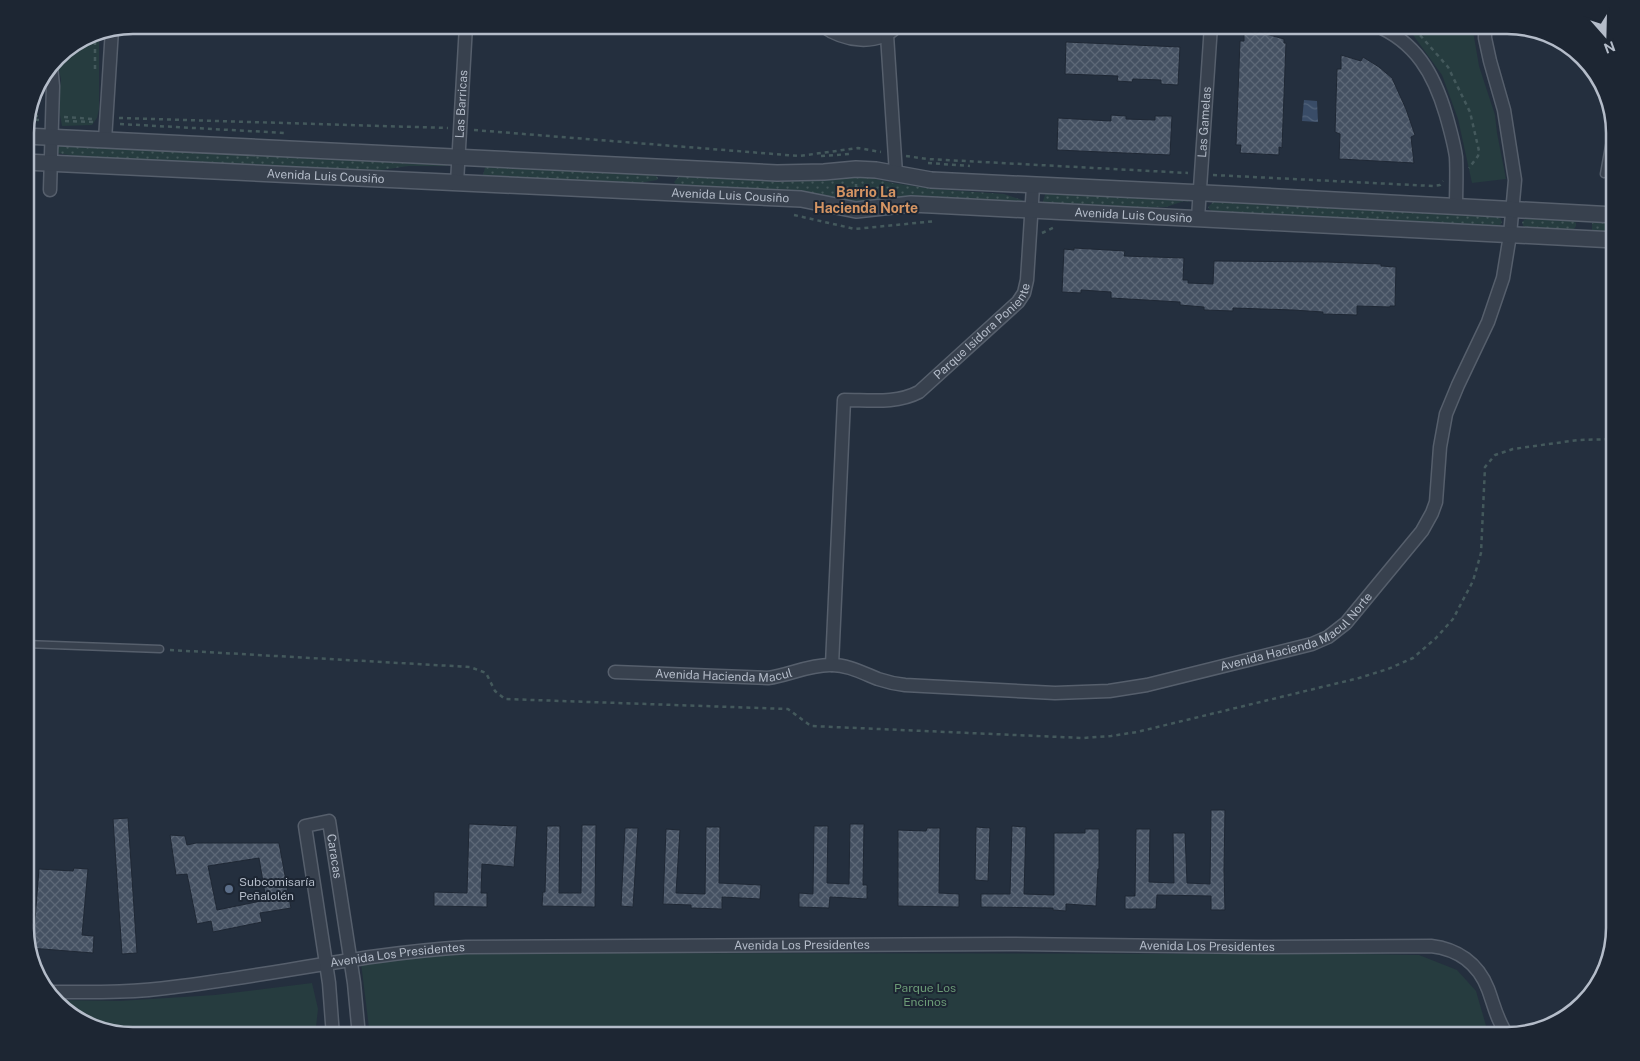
<svg xmlns="http://www.w3.org/2000/svg" width="1640" height="1061" font-family="'Public Sans',sans-serif">
  <defs>
    <pattern id="grass-dots" width="8" height="8" patternUnits="userSpaceOnUse" patternTransform="scale(1.25)"><rect width="8" height="8" fill="#263c3f"/><path d="M2 2h.1M6 6h.1" fill="none" stroke="#435659" stroke-width="1.8" stroke-linecap="round"/></pattern>
    <pattern id="water-waves" width="16" height="10" patternUnits="userSpaceOnUse" patternTransform="scale(1.25)"><rect width="16" height="10" fill="#394c67"/><path d="M0 5q4-4 8 0t8 0" fill="none" stroke="#53647b"/></pattern>
    <pattern id="building-cross-hatch" width="8" height="8" patternUnits="userSpaceOnUse" patternTransform="scale(1.25)"><rect width="8" height="8" fill="#455162"/><path d="M0 0l8 8M0 8l8-8" fill="none" stroke="#5d6877"/></pattern>
  </defs>
  <rect width="100%" height="100%" fill="#242f3e"/>
  <g fill="url(#grass-dots)">
    <polygon points="60,143 447,164 447,166 408,166 375,171 81,157 57,153 56,147"/>
    <polygon points="487,161 654,173 658,178 657,180 633,184 483,175"/>
    <polygon points="680,175 786,178 867,177 893,183 934,189 1004,194 1022,200 1025,204 856,204 679,190 674,182"/>
    <polygon points="1046,192 1189,198 1188,202 1184,201 1166,207 1127,208 1044,204 1043,201"/>
    <polygon points="1213,202 1499,215 1502,222 1499,227 1213,212 1209,209 1208,207"/>
    <polygon points="1527,218 1573,220 1576,223 1576,226 1573,230 1570,230 1524,228 1522,222"/>
    <polygon points="1595,222 1615,223 1615,233 1595,232 1592,230 1592,223"/>
  </g>
  <g fill="#263c3f">
    <polygon points="1402,25 1472,25 1479,66 1495,115 1497,133 1506,179 1472,183 1458,119 1442,75 1408,28"/>
    <polygon points="99,32 99,109 97,118 92,125 62,126 58,105 61,79 56,58 92,33"/>
    <polygon points="553,953 1366,954 1419,955 1457,970 1476,991 1489,1036 370,1036 361,963 461,954"/>
    <polygon points="312,983 318,1009 316,1027 308,1034 125,1034 73,1018 57,1000 119,1001 215,995"/>
  </g>
  <polygon fill="url(#water-waves)" points="1304,100 1317,101 1318,122 1302,121"/>
  <g fill="url(#building-cross-hatch)" stroke="#1f2835" fill-rule="evenodd">
    <polygon points="1244,28 1284,39 1284,43 1286,43 1282,148 1279,147 1279,155 1240,153 1241,145 1236,145 1240,41 1244,41"/>
    <polygon points="1066,42 1180,47 1178,85 1161,84 1161,80 1133,79 1132,82 1117,81 1118,76 1065,74"/>
    <polygon points="1341,55 1361,61 1363,57 1379,67 1392,78 1406,109 1415,135 1411,137 1414,163 1339,159 1340,134 1335,132 1337,69 1341,69"/>
    <polygon points="1111,115 1126,116 1126,119 1155,120 1155,116 1172,116 1170,155 1057,150 1058,118 1111,121"/>
    <polygon points="1074,248 1125,251 1124,256 1184,258 1183,280 1188,280 1188,283 1213,284 1214,261 1327,262 1381,264 1381,266 1396,267 1395,306 1390,306 1390,307 1357,306 1357,315 1323,314 1323,312 1293,310 1233,308 1233,311 1204,310 1204,307 1180,305 1180,302 1111,298 1111,292 1081,290 1081,293 1062,292 1064,249 1074,250"/>
    <polygon points="1211,810 1225,810 1224,870 1225,910 1211,910 1211,896 1157,895 1156,909 1125,909 1125,896 1135,896 1136,829 1150,829 1149,882 1174,883 1173,833 1185,833 1187,883 1210,884"/>
    <polygon points="128,818 137,953 122,954 113,819"/>
    <polygon points="469,824 517,826 514,867 482,864 481,893 487,893 487,907 434,906 434,892 467,893"/>
    <polygon points="850,824 864,824 863,885 867,885 867,899 830,897 829,908 799,907 799,893 813,894 814,826 828,826 827,883 849,884"/>
    <polygon points="582,825 596,825 595,907 542,906 543,892 545,892 547,826 560,826 559,893 581,893"/>
    <polygon points="1012,826 1026,827 1024,894 1054,895 1054,833 1085,833 1085,829 1099,829 1099,869 1098,869 1096,906 1066,904 1066,911 1053,910 1053,908 981,907 981,894 1010,894"/>
    <polygon points="706,827 720,827 719,883 761,885 760,899 722,897 722,909 691,908 691,905 663,904 666,829 680,830 676,893 705,894"/>
    <polygon points="976,827 990,828 988,881 975,880"/>
    <polygon points="625,828 638,828 633,907 621,906"/>
    <polygon points="927,828 940,828 939,893 959,894 959,907 898,906 898,830 926,831"/>
    <path d="M170,835L185,836L187,845L196,843H279L291,908L260,913L262,922L213,932L211,921L197,924L187,874L176,875ZM259,858L266,900L217,910L208,866Z"/>
    <polygon points="74,868 88,869 82,935 94,936 93,953 30,948 31,932 34,932 39,869 73,871"/>
  </g>
  <g fill="none" stroke-linecap="round" stroke-linejoin="round">
    <g stroke="#565f6c" stroke-width="9">
      <g id="service">
        <polyline points="1604,174 1613,124"/>
        <polyline points="25,644 160,649"/>
      </g>
    </g>
    <g stroke="#565f6c" stroke-width="15">
      <g id="minor">
        <path d="M821,25C845,42 877,47 899,25"/>
        <path d="M1375,25C1416,42 1434,74 1446,115C1450,129 1454,143 1456,157C1457,173 1456,190 1456,207"/>
        <polyline points="887,35 896,174"/>
        <polyline points="105,140 112,29"/>
        <path id="s1" d="M457,183L466,25"/>
        <polyline points="50,190 53,86 51,66"/>
        <path id="s2" d="M1198,218L1211,25"/>
        <path id="s3" d="M832,665L844,400C870,400 896,404 919,392L1018,302L1024,293L1027,280L1033,186"/>
        <path id="s4" d="M615,672L768,678C789,675 808,665 830,665C846,664 863,673 878,679C887,682 896,684 905,685L1055,693L1109,691L1147,685L1312,644L1328,637L1346,623L1422,531L1432,513L1436,502L1440,447L1446,414L1458,385L1488,322L1503,278L1510,235L1515,180L1504,110L1490,61L1485,38V25"/>
        <path id="s5" d="M49,992C91,992 133,993 174,987C272,975 368,953 466,947L1008,944L1257,947L1431,946C1457,949 1478,963 1488,989C1494,1005 1497,1021 1508,1036"/>
        <path id="s6" d="M333,1036L329,983L305,826L329,821L354,983L359,1036"/>
      </g>
    </g>
    <g stroke="#565f6c" stroke-width="18">
      <g id="tertiary">
        <polyline points="25,136 777,173 824,172 856,169 876,170 931,180 1225,194 1615,215"/>
        <path id="s7" d="M25,162L801,199L856,210L911,204L932,205L1615,240"/>
      </g>
    </g>
    <g stroke="#44595c" stroke-width="2.5" stroke-dasharray="4 4" stroke-linecap="butt">
      <polyline points="1413,32 1419,34 1448,67 1470,112 1479,151 1478,156 1469,168"/>
      <polyline points="95,33 95,71"/>
      <polyline points="28,115 38,116"/>
      <polyline points="64,117 93,119"/>
      <polyline points="119,118 448,128"/>
      <polyline points="27,119 39,120"/>
      <polyline points="65,121 94,122"/>
      <polyline points="120,124 286,133"/>
      <polyline points="474,130 799,156 858,148 881,152"/>
      <polyline points="821,156 850,154"/>
      <polyline points="906,156 927,159 1188,173"/>
      <polyline points="928,163 970,166"/>
      <polyline points="1213,175 1433,186 1440,185 1443,181"/>
      <polyline points="856,196 856,182"/>
      <polyline points="794,215 855,229 936,221"/>
      <polyline points="1042,233 1055,227"/>
      <polyline points="170,650 470,667 486,673 495,691 505,699 788,709 811,726 1083,738 1111,736 1137,732 1359,678 1388,669 1413,658 1436,638 1453,619 1473,581 1481,553 1485,467 1495,455 1513,449 1578,440 1615,439"/>
    </g>
    <use href="#service" stroke="#38414e" stroke-width="6"/>
    <use href="#minor" stroke="#38414e" stroke-width="12"/>
    <use href="#tertiary" stroke="#38414e" stroke-width="15"/>
  </g>
  <circle fill="#5c6f8a" stroke="#1d2633" stroke-width="2" cx="229" cy="889" r="5"/>
  <g text-anchor="middle" stroke-width="4" stroke-linejoin="round" paint-order="stroke">
    <g font-size="12" fill="#b4bcc9" stroke="#1d2633">
      <text dy="4" stroke="none"><textPath href="#s1" startOffset="79">Las Barricas</textPath></text>
      <text dy="4" stroke="none"><textPath href="#s2" startOffset="96">Las Gamelas</textPath></text>
      <text dy="4" stroke="none"><textPath href="#s7" startOffset="301">Avenida Luis Cousiño</textPath></text>
      <text dy="4" stroke="none"><textPath href="#s7" startOffset="706">Avenida Luis Cousiño</textPath></text>
      <text dy="4" stroke="none"><textPath href="#s7" startOffset="1111">Avenida Luis Cousiño</textPath></text>
      <text dy="4" stroke="none"><textPath href="#s3" startOffset="430">Parque Isidora Poniente</textPath></text>
      <text dy="4" stroke="none"><textPath href="#s4" startOffset="699">Avenida Hacienda Macul Norte</textPath></text>
      <text dy="4" stroke="none"><textPath href="#s4" startOffset="109">Avenida Hacienda Macul</textPath></text>
      <text dy="4" stroke="none"><textPath href="#s6" startOffset="272">Caracas</textPath></text>
      <text dy="4" stroke="none"><textPath href="#s5" startOffset="756">Avenida Los Presidentes</textPath></text>
      <text dy="4" stroke="none"><textPath href="#s5" startOffset="1161">Avenida Los Presidentes</textPath></text>
      <text dy="4" stroke="none"><textPath href="#s5" startOffset="351">Avenida Los Presidentes</textPath></text>
    </g>
    <g font-size="12" fill="#b4bcc9" stroke="#1d2633" text-anchor="start">
      <text x="239" y="886">Subcomisaría<tspan x="239" dy="14">Peñalolén</tspan></text>
    </g>
    <g font-size="12" fill="#6b9a76" stroke="#1d2633">
      <text x="925" y="992">Parque Los<tspan x="925" dy="14">Encinos</tspan></text>
    </g>
    <g font-size="14" font-weight="bold" fill="#d59563" stroke="#1d2633">
      <text x="866" y="197">Barrio La<tspan x="866" dy="16">Hacienda Norte</tspan></text>
    </g>
  </g>
  <path d="M0 0H1640V1061H0ZM133 34H1507A99 99 0 0 1 1606 133V928A99 99 0 0 1 1507 1027H133A99 99 0 0 1 34 928V133A99 99 0 0 1 133 34Z" fill="#1d2633" fill-rule="evenodd"/>
  <path fill="none" stroke="#b4bcc9" stroke-width="2.5" d="M133 34H1507A99 99 0 0 1 1606 133V928A99 99 0 0 1 1507 1027H133A99 99 0 0 1 34 928V133A99 99 0 0 1 133 34Z"/>
  <g transform="translate(1605 35) rotate(160)" stroke="#1d2633" stroke-width="4" paint-order="stroke">
  <path d="M0-4L9 19L0 12L-9 19Z" fill="#b4bcc9"/>
  <text y="-8" font-size="14" font-weight="bold" text-anchor="middle" fill="#b4bcc9">N</text>
  </g>
</svg>
